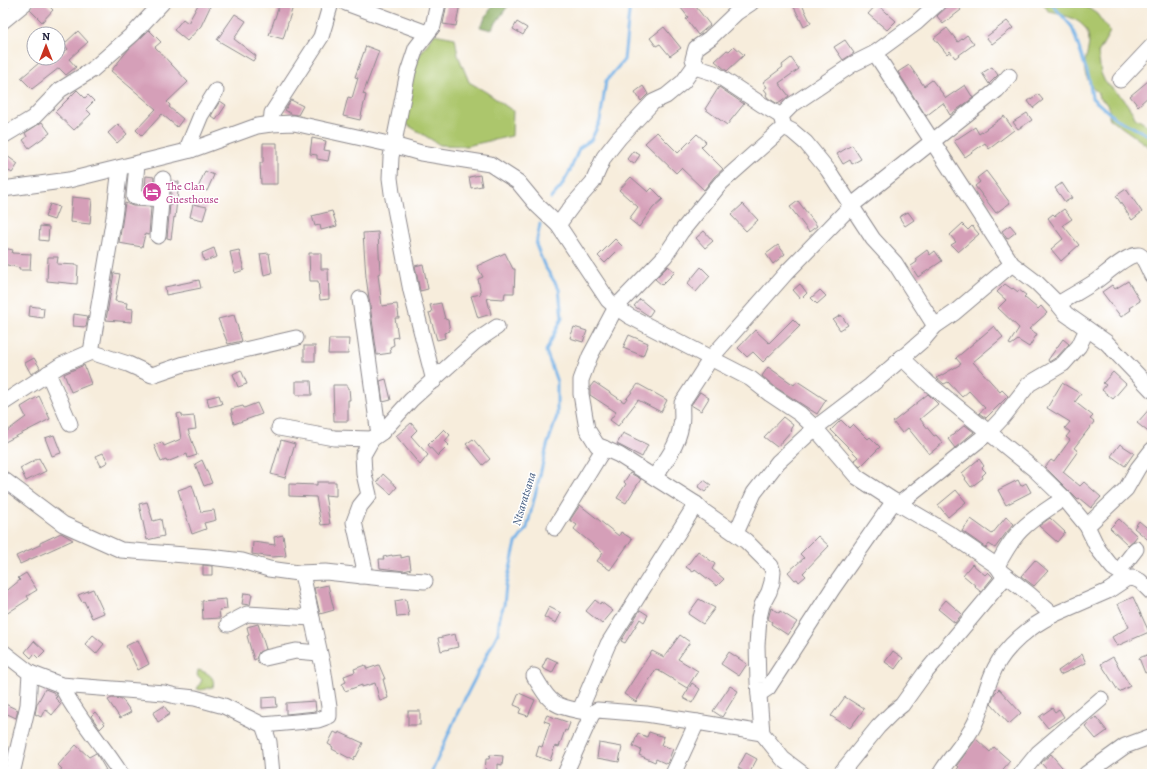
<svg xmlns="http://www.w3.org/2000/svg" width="1155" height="777" font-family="Alegreya,serif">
  <rect width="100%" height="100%" fill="#fff"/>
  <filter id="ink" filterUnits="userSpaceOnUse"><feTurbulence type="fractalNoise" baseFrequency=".025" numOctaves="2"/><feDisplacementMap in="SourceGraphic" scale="8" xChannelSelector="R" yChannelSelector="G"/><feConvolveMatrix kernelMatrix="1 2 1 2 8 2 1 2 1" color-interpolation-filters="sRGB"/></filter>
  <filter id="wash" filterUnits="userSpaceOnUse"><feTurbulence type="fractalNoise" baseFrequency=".012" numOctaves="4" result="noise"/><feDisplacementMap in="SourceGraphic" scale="16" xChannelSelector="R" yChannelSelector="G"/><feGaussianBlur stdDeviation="0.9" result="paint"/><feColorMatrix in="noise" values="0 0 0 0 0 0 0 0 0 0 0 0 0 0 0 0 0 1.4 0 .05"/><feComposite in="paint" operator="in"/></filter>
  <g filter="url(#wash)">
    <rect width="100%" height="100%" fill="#f7eddc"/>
    <g fill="#acc66c" stroke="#677454">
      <path d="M1045,3H1081L1097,14L1110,32L1098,53L1101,73L1105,82L1123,98L1133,113L1135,118L1152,128V149L1109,118V106L1099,97L1097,91C1092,89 1091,86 1089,82C1081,67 1085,64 1088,49C1094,22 1070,16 1049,12L1044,5Z"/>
      <polygon points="434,34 455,38 458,55 469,82 486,92 513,111 512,136 466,146 440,145 406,124 401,116 413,65"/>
      <path d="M198,670C207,672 216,677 213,687L201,690L197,689L202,680L197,675Z"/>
    </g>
    <polygon fill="#89ab60" stroke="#56664e" points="494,3 510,3 491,30 480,27"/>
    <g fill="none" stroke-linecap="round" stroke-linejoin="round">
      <g stroke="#75b2e7" stroke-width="3">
        <polyline points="1051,3 1072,27 1089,78 1092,98 1115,118 1152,137"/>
        <polyline points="551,198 561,187 570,171 579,148 591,140 600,121 606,81 624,60 630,3"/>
        <polyline points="431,774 458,712 498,633 500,615 504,605 506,585 516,543 527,528 547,446 557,416 557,382 546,351 562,318 559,289 544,265 536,245 540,224"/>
      </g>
    </g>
    <g id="blocks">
      <g fill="#d59fb8">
        <polygon points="34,3 46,3 53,10 42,22 30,10"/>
        <polygon points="199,3 202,3 210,7 201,26 187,41 174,30 183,19 188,23"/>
        <polygon points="280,3 294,3 283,39 269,35"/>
        <polygon points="447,3 460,3 456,26 443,24"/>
        <polygon points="677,3 693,3 710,25 698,35 686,19 688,17"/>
        <polygon points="801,3 811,23 804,27 794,7"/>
        <polygon points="951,3 956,3 961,10 943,24 937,16"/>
        <polygon points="877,4 896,21 887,30 868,14"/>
        <polygon points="235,14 246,21 234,39 256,56 253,61 217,40"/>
        <polygon points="1007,21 1013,28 992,44 986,37"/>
        <polygon points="517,22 527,28 523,35 513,29"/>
        <polygon points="664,27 681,48 670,56 660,44 656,46 650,38"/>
        <polygon points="947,28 958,42 967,35 974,44 955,58 950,51 947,54 934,38"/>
        <polygon points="149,30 161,42 155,47 188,82 167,102 170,105 169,107 183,119 177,127 162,114 142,136 136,130 156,109 111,71 128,50"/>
        <polygon points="78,31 88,42 69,59 76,67 66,75 59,68 32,89 21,78 45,58 47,58 51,63 68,49 64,44"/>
        <polygon points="845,40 854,53 843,60 834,47"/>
        <polygon points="366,46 379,51 363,94 366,95 360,120 343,116 348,97 352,98 358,78 355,77"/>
        <polygon points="734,46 744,55 727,71 715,61 727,50 729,51"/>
        <polygon points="791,58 799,69 779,83 789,96 778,104 768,98 766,95 767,93 764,89 767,87 763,82 783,67 782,65"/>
        <polygon points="909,65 924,86 932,80 946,98 965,85 973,98 950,115 943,103 926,116 898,72"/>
        <polygon points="992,67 998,75 989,84 982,73"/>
        <polygon points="1148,81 1152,85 1152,93 1138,106 1130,96"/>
        <polygon points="643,86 648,94 641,101 635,92"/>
        <polygon points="719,87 744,104 727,125 705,109"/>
        <polygon points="77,90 85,98 88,95 94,101 86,109 91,114 74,130 55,112"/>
        <polygon points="1038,94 1043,100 1033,108 1028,101"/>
        <polygon points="291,100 303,106 298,115 291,114 285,110"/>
        <polygon points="220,101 226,105 216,120 211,116"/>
        <polygon points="1027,113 1032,120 1018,129 1013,122"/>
        <polygon points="1004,116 1014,130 989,149 985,143 965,157 954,141 975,127 979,134"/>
        <polygon points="42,122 50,133 29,148 23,140 27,137 25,133"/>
        <polygon points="118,124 127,134 117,143 108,133"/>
        <polygon points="657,132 678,153 697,134 706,142 701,147 723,169 714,177 704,190 681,168 676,173 645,143"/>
        <polygon points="312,138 326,141 324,150 330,151 328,161 317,159 317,155 310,154"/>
        <polygon points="263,143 277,143 277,184 261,184 260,163 263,163"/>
        <polygon points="852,145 861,159 852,164 850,160 843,164 837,154"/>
        <polygon points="633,151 640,155 634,164 627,159"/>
        <polygon points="3,153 18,164 12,173 9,171 3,180"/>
        <polygon points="205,171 214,175 207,191 198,188"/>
        <polygon points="986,171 1010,203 996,213 975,186 980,182 977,178"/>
        <polygon points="480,175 482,186 471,188 469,177"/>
        <polygon points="146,176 154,177 153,188 145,188"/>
        <polygon points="631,177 648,192 652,188 663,199 653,208 639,227 629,219 638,207 619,190"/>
        <polygon points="172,181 179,182 175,218 174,217 171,239 167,238"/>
        <polygon points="1062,183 1072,198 1065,202 1055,188"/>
        <polygon points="1126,189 1142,212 1132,220 1116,196"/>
        <polygon points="72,197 92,199 90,224 70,222"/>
        <polygon points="798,201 817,226 809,232 790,207"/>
        <polygon points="125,203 133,206 151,207 149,235 145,234 142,247 119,243"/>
        <polygon points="50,204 59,207 54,220 45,217"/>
        <polygon points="193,204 207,207 203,220 190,217"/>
        <polygon points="743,204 758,220 746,231 731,215"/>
        <polygon points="1064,209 1072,219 1063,225 1079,245 1061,261 1051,249 1063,239 1048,218 1053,214 1055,216"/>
        <polygon points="332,211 337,226 321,230 320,225 315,226 312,216"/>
        <polygon points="908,212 914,220 905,226 899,217"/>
        <polygon points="962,224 968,230 972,226 979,234 958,252 951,245 956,242 950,235"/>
        <polygon points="1010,225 1016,232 1007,239 1002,231"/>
        <polygon points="40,226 49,227 48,241 39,240"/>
        <polygon points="704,231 713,241 705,248 696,238"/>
        <polygon points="378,232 380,273 378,274 382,306 397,304 399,318 395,318 398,337 393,338 394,345 390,347 391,353 377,355 366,277 363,233"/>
        <polygon points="615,239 622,246 605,263 598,256"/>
        <polygon points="778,245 785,254 773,264 766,254"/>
        <polygon points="3,248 13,250 12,253 31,254 30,270 19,270 20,268 3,264"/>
        <polygon points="214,248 217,257 204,261 202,253"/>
        <polygon points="239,250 244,270 235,273 230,252"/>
        <polygon points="927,250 930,255 935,251 942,261 918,277 911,266 917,262 915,259"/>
        <polygon points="269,253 272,273 264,275 260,254"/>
        <polygon points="309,253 321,253 321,269 328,269 329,299 320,300 318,281 310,281"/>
        <polygon points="505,253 513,269 515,269 514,293 505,293 504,299 487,298 491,314 478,318 471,296 481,294 478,279 483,277 477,266"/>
        <polygon points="48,257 58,257 57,264 78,265 77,284 47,281"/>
        <polygon points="423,264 428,289 420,291 415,266"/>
        <polygon points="668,266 675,272 662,285 655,279"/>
        <polygon points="701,267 710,276 696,292 687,284"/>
        <polygon points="114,273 120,274 115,301 127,303 126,308 133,309 132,322 106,320"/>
        <polygon points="199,280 201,288 166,295 165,287"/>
        <polygon points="1128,281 1140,301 1129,308 1131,310 1121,317 1102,292 1112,285 1115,289"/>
        <polygon points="800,284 807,293 801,299 793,290"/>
        <polygon points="1005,284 1012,289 1013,288 1018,292 1019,290 1026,295 1024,297 1038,309 1041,306 1047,313 1029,329 1037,334 1029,347 1018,340 1011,345 1009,344 1019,328 998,308 1006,300 997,292"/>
        <polygon points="820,290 826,296 817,304 811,298"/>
        <polygon points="640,299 653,310 649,316 634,306"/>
        <polygon points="441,303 445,319 448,320 450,331 444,333 445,338 437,340 429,313 432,312 430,305"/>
        <polygon points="30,306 44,308 43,318 29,316"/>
        <polygon points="74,314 88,316 86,327 73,326"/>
        <polygon points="234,315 242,341 228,344 218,319"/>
        <polygon points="841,315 848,325 840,330 833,320"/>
        <polygon points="793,319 800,326 763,362 753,352 747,357 738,348 755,330 769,343"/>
        <polygon points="994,326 1003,337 973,362 1000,392 1002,390 1008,396 986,418 979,413 985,408 969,391 962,397 948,382 944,384 937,378 961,364 956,358"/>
        <polygon points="574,327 587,331 583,342 570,338"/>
        <polygon points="629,335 648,343 643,356 623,348"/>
        <polygon points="329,339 349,339 348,354 328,354"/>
        <polygon points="1063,339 1069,344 1057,357 1049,362 1048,360"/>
        <rect x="304" y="346" width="11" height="15"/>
        <polygon points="34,358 40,368 31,374 25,363"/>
        <polygon points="84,365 91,384 71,392 64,374"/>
        <polygon points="768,367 794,385 797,381 826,400 817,414 775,387 762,376"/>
        <polygon points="241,370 247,384 238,387 233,374"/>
        <polygon points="1113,372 1126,384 1113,399 1102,390 1106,385 1103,383"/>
        <polygon points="386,379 391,400 383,402 380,381"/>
        <polygon points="296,381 311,381 312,395 296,395"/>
        <polygon points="594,382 624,402 638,384 667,400 661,412 638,400 618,426 610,420 616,412 590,395 590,387"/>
        <polygon points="1062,383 1081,394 1075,402 1093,416 1090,419 1094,422 1074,448 1078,451 1063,472 1080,486 1084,482 1101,497 1091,508 1079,498 1078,500 1045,467 1051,460 1054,462 1070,440 1066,437 1070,432 1065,428 1070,422 1047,408"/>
        <polygon points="333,385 347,385 347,388 349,388 350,400 348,400 348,421 334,421"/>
        <polygon points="700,392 709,398 701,411 691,405"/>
        <polygon points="928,394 938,404 920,419 934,436 936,435 943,443 929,454 908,428 902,433 893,422"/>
        <polygon points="219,395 222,404 209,407 207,398"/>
        <polygon points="39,396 50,419 3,443 3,434 26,417 21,407"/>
        <polygon points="257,403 262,414 234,424 231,409 243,406 244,408"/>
        <polygon points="1152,406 1152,435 1137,423"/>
        <polygon points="181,413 183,417 194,416 196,429 188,430 197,455 188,458 187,454 167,462 166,460 161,462 154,445 162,442 164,446 181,439 177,414"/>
        <polygon points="783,417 793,425 790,430 791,431 777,447 764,437"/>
        <polygon points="841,420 849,428 853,424 868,439 870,437 880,447 860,467 854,460 858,457 831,430"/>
        <polygon points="411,423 417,430 411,436 428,455 420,465 396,436"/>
        <polygon points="965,425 974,432 955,448 948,439"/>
        <polygon points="444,429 450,435 445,441 449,445 438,456 428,445"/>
        <polygon points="623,433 648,445 642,457 617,444"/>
        <polygon points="54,435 61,453 52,456 45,438"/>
        <polygon points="473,439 490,459 483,465 466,444"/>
        <polygon points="281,440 295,444 285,478 271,474"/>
        <polygon points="1120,444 1134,453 1125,466 1111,456"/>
        <polygon points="103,453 108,462 101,466 96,456"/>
        <polygon points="39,458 46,471 26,481 20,468"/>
        <polygon points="979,459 984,466 982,468 986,472 982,476 983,478 971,487 965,479 966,478 962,473"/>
        <polygon points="202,460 212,483 204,486 195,464"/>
        <polygon points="630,473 641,479 626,503 617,498 626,484 624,482"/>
        <polygon points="383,474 397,487 391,494 377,482"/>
        <polygon points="704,480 711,485 705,492 698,487"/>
        <polygon points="1018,480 1021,486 1026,483 1031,492 1006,505 998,490"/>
        <polygon points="317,482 336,482 336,496 325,495 330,524 321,525 316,497 289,496 289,484 317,485"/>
        <polygon points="192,485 201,512 214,510 216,520 204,523 206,529 192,534 178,490"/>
        <polygon points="956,490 966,502 948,517 938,505"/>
        <polygon points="147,502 153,521 161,519 164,536 147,540 139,504"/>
        <polygon points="580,505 619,536 621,532 632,539 610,570 597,561 603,553 574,529 577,525 570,520"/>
        <polygon points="1006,517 1014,524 1006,533 995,548 989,544 986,548 962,531 971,519 992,534"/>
        <polygon points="1050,518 1065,532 1057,542 1039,526"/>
        <polygon points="1119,519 1137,536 1134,540 1128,545 1110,528"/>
        <polygon points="1139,521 1152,532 1152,543 1134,528"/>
        <polygon points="61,533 73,540 20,564 16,556 40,545 40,543"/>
        <polygon points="283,535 286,556 272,557 252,554 253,542 275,545 274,537"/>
        <polygon points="818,536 829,546 803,573 806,576 799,582 797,579 795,580 788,572 804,558 800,554"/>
        <polygon points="698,551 715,564 712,569 724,579 717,586 695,569 693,572 686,567"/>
        <polygon points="392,555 392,556 401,555 401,558 409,556 411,569 404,571 380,568 379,559 384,559 383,557"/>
        <polygon points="1035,560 1048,571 1034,586 1021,576"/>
        <polygon points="972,564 985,575 988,572 993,577 981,592 975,587 976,586 963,575"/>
        <polygon points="203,565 212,566 212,575 203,575"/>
        <polygon points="26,573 37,590 27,596 29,599 3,616 3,594 20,580 18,578"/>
        <polygon points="328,585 334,610 320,614 314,588"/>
        <polygon points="93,589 104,613 92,618 84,601 82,602 78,595"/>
        <polygon points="244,593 252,594 250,605 242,604"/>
        <polygon points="1133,597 1149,632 1117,646 1112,637 1129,627 1118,604"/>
        <polygon points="226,599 227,609 219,610 220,618 203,619 202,601"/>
        <polygon points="406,599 409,616 397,617 395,601"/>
        <polygon points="699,599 715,608 703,624 688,614"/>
        <polygon points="595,600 600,604 601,602 613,611 602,624 586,611"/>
        <polygon points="946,600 962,614 955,623 938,609"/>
        <polygon points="549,607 561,613 556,623 544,617"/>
        <polygon points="771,608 779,613 780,611 797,622 788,635 771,624 772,622 768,619"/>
        <polygon points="640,610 648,615 644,622 640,619 625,643 621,641"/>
        <polygon points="258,624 266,649 259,652 256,659 254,660 247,636 249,635 247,627"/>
        <polygon points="455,634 458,647 441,651 438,638"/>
        <polygon points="93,635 104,644 96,654 85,644"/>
        <polygon points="680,635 690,642 678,659 698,671 687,688 656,669 636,702 624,694 652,651 664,657"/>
        <polygon points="138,640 149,664 138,670 126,646"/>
        <polygon points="34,641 45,651 38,658 34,654 31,658 25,652"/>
        <polygon points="893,651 903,658 895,669 885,662"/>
        <polygon points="729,652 747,664 739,676 721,664"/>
        <polygon points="1152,653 1152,670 1145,673 1139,658"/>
        <polygon points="1082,654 1086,663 1060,675 1058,671"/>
        <polygon points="547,657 558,662 552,673 542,668"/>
        <polygon points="1113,657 1130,686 1119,692 1101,664"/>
        <polygon points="365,665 367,669 379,665 385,679 383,679 388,698 380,701 375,683 362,687 362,685 345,691 342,684 346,682 344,676 355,672 354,669"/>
        <polygon points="692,683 700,689 692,703 683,698"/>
        <polygon points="730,686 738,691 722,717 713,711"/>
        <polygon points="45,689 53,692 57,697 55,698 61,704 52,715 45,709 41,717 35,714 37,704"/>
        <polygon points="999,689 1021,713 1009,724 991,704 995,693"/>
        <polygon points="519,693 535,700 528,716 519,713 521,708 514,705"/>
        <polygon points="276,697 277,707 262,708 262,698"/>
        <polygon points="845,697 864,709 850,728 831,716"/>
        <polygon points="112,698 122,699 131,712 120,718 108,700"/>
        <polygon points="315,701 316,711 286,714 286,703"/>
        <polygon points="3,703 18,710 16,718 3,712"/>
        <polygon points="164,706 170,714 158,722 153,713"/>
        <polygon points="1052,708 1055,712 1059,709 1064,717 1048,728 1039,717"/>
        <rect x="408" y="711" width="12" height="14"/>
        <polygon points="95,712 105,724 100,729 91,716"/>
        <polygon points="547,715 570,723 567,731 565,730 559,747 555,746 550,761 536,756 539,746 542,747 550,723 544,721"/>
        <polygon points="1096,717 1107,731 1096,739 1085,726"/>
        <polygon points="334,732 338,734 339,732 363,743 356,757 355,756 353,760 332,749 333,747 328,744"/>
        <polygon points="649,732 664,737 661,745 673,749 667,764 656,759 655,762 639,755 641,750 633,746 638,733 647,737"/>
        <polygon points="976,739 990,752 994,747 1010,761 999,774 953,774 959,767 957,765"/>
        <polygon points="599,743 622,747 619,762 597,758"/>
        <polygon points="76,745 89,757 96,753 106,770 98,774 55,774 62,769 58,765"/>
        <polygon points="746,753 757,759 749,774 738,768"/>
        <polygon points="1051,754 1055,759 1068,774 1051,774 1041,763"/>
        <polygon points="490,755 503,756 502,765 498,764 498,772 485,771 486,759 489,759"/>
      </g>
    </g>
  </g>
  <g filter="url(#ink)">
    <use href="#blocks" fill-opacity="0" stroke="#8c888c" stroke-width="1"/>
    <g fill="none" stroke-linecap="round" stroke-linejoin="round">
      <g stroke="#8c888c" stroke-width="17">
        <g id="minor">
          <polyline points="346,3 427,33"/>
          <polyline points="751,3 736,13 710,38 696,48 693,59 698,68 714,73 761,104 781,116"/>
          <polyline points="3,21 25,3"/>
          <polyline points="875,53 916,23 938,3"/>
          <polyline points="1120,80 1152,46"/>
          <polyline points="271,124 272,113 321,37 331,3"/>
          <polyline points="784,127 792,131 806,143 828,170 873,239 895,263 935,326"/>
          <polyline points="3,136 33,118 60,90 92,70 134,33 162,3"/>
          <polyline points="191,150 189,144 201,115 216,91"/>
          <polyline points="137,164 134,197 161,199"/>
          <polyline points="3,189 69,180 191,150 257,126 271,124 294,123 393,145 421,153 490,164 518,182 537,205 558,225 608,300 616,307 629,316 751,379 770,394 800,414 815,428 857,477 894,501 950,534 997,566 1001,572 1029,594 1053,615 1108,591 1126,579 1133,578 1140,581 1152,593"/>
          <polyline points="558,225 572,206 593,182 604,157 619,138 653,102 666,96 683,82 696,64"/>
          <polyline points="158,236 163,179"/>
          <polyline points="360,299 378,428 382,432"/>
          <path d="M1058,304C1071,296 1084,289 1096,281C1105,275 1128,253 1139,255C1144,256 1149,271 1152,276"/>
          <polyline points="91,352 114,217 120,168"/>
          <polyline points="901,357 928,383 1035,470 1064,498 1087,526 1098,549 1108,562 1113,568 1123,574 1126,579"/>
          <polyline points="48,373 70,424"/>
          <polyline points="434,381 411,291 392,193 390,178 391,157 408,72 416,48 433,26 438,3"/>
          <polyline points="3,403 61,365 91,352 128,364 152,375 184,364 296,338"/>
          <polyline points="279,428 334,438 372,439"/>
          <path d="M654,477C666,461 678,445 681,425C683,418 681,411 682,403L711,358L786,273L851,206L997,90L1009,76"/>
          <polyline points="3,479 63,524 121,550 210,557 242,561 269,569 298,573 326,572 382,578 425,581"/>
          <polyline points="899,504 988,433 1003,417 1029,384 1063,364 1079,346 1087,329"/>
          <polyline points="1087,526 1126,489 1138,468 1152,450"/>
          <polyline points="555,528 604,448"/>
          <polyline points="736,533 754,493 778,462 815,428 870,386 924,339 935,326 954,313 1012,264"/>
          <path d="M997,566C1004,553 1011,540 1021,530C1034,517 1050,508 1064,498"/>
          <polyline points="1119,571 1136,549"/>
          <polyline points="361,576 364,566 354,522 360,506 369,495 364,474 363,455 372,439 382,432 411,400 475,342 497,327"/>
          <polyline points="228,624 247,614 312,618"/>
          <polyline points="3,652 30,673 28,705 12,774"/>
          <polyline points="265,658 296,651 319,653"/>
          <polyline points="30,673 61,685 164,693 176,696 195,698 224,706 263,725 318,720 329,716 329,707 323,667 302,574"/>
          <path d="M534,676C540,685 546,698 555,703C566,710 580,710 592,714L597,710L610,711L646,714L697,722"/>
          <path d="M61,685C76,716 102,744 121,774"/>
          <polyline points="759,694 768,688 833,588 894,501"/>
          <polyline points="580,710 608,644 696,504"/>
          <polyline points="263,725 269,742 272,774"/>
          <polyline points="565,774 592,714"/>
          <polyline points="673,774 697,722 762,733"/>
          <polyline points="803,774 783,759 762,733 758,683 757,645 759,618 762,605 769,592 772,582 773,572 771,566 746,541 703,511 696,504 619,455 597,445 587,429 581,394 581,380 590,356 616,307 665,256 681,232 721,183 784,127 781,116 792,105 853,64 875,53 1012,264 1037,283 1058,304 1066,314 1106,342 1152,390"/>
          <polyline points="840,774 878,727 892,713 902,705 925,673 1006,576"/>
          <path d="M940,774C950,757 966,742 975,723C983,706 986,686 995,668C1006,646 1030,626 1053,615"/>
          <polyline points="1021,774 1038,753 1101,699"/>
          <polyline points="1086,774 1125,746 1152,736"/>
        </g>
      </g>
      <use href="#minor" stroke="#fff" stroke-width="15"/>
    </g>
  </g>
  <defs>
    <g id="hotel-disc" transform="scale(1)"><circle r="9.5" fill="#d1479c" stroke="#fff"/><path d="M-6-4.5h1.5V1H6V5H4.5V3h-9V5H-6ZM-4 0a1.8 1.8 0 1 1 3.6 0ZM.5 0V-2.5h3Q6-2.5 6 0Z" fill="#fff"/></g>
  </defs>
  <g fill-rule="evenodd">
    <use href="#hotel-disc" x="152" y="192"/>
  </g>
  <g text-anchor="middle" stroke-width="3" stroke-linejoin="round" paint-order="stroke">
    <g font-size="11" fill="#b23c85" stroke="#fff" text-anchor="start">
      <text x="166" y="190">The Clan<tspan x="166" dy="13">Guesthouse</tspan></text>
    </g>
    <g font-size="12" font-style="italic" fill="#435c80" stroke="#fff">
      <text transform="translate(524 499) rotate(-73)" y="4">Ntsaratsana</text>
    </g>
  </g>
  <rect width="1155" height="777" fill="none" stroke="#fff" stroke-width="16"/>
  <g transform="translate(46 46)"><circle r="19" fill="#ffffff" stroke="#a7a7b1"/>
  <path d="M0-3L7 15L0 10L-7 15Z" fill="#c8321e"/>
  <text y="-6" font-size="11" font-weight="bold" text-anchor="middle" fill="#22223b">N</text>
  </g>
</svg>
